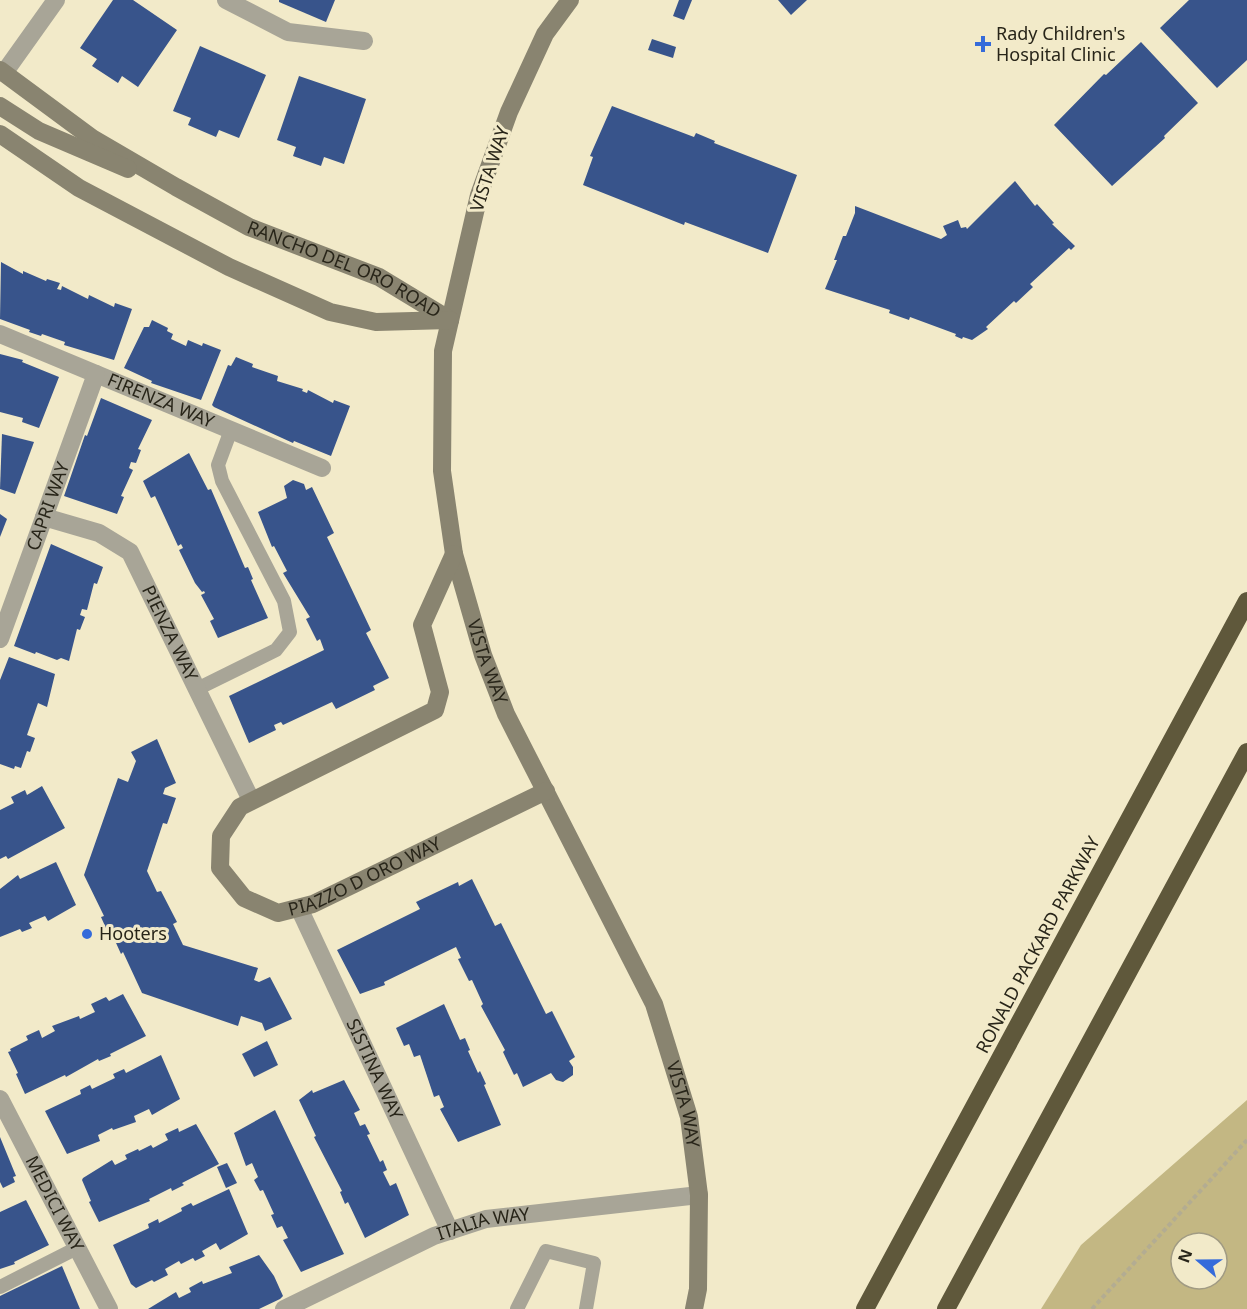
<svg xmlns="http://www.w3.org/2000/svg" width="1247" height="1309" font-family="'Noto Sans',sans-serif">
  <rect width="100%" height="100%" fill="#f2eac9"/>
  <path fill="#c3b783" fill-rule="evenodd" d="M1247,1100V1309H1041L1081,1245ZM1181,1243H1217V1279H1181Z"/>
  <g fill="#38548b">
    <polygon points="113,0 133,0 177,30 138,87 122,76 118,83 92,66 97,59 80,48"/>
    <polygon points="279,0 335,0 326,22 279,2"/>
    <polygon points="679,0 692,0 684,20 673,16"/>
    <polygon points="778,0 807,0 791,15"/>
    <polygon points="1189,0 1247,0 1247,60 1217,88 1160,28"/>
    <polygon points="652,39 676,47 673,58 648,50"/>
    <polygon points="1141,42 1198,103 1164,136 1165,138 1112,186 1054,125 1104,74 1106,75"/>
    <polygon points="200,46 266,75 239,138 219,130 216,137 188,125 191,118 173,111"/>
    <polygon points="299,76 366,99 344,164 324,157 321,166 293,156 296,147 277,140"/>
    <polygon points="612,106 694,137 696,133 715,141 714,143 797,175 768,253 685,222 684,225 583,185 593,157 590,156"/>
    <polygon points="1015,181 1035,206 1037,204 1054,223 1052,224 1075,246 1071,250 1069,248 1030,284 1033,287 1016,303 1014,301 986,327 988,329 972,340 963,337 962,339 955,336 956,334 910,317 909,320 889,313 890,310 825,289 837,260 834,260 843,236 846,236 855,213 855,206 941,239 947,235 943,226 958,220 961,228 966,227 967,229"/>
    <polygon points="1,262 23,274 23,271 46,281 47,279 60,283 57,289 61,290 62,286 88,299 89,295 114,307 115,303 132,309 114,360 64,345 65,342 42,334 41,336 29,332 30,330 0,319"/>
    <polygon points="152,320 168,328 167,331 173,334 171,339 186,346 188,340 202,346 203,343 221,350 201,400 151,383 152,381 124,368 144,327 149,327"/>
    <polygon points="0,354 23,360 22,362 59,377 39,428 22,422 23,418 0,412"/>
    <polygon points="236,357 253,364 252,367 278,376 277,381 303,389 302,391 307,393 308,390 333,403 334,400 350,406 331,456 294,441 293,443 214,407 212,405 228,365 231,366"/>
    <polygon points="101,398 152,420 138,449 141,450 136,463 131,462 129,468 133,470 121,496 124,497 117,514 64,496 85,435 87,436"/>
    <polygon points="2,434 34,442 15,494 0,489"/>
    <polygon points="189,453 208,490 211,489 245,568 248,567 253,579 251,580 268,618 218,638 210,621 214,619 201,595 205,593 204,591 202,592 195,583 179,550 183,548 181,544 178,546 155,496 151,498 143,481"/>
    <polygon points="293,480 304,484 306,490 312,487 334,533 327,537 371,630 366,633 389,678 373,686 375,690 336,709 332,702 283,725 281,722 274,725 276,730 249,743 229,696 324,650 320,639 317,641 306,619 310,617 308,614 283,573 287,571 274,546 272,547 258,512 287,498 284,486"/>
    <polygon points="0,514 7,519 0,537"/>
    <polygon points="51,544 103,567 97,584 94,583 87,610 82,609 80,615 85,617 80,630 77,629 69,661 61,658 57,660 36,652 35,654 14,646"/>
    <polygon points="9,657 55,674 47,707 38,703 27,735 35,738 30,752 27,751 21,768 15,766 14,769 0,764 0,680"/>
    <polygon points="157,739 176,783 165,788 163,794 176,798 167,824 163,823 147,871 157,892 161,891 177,922 173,924 183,945 258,968 254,980 259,982 270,977 292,1019 265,1031 262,1023 241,1016 238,1026 142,993 123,952 121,954 112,934 109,935 101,917 104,916 84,875 118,778 128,782 136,761 131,752"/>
    <polygon points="42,786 65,828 8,859 6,856 0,859 0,810 14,803 11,797 25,790 27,795"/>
    <polygon points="56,862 76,905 48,921 45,916 29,923 32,928 22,932 20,929 0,937 0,889 18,875 20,879"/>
    <polygon points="472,879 495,926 501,923 546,1014 552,1011 575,1057 569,1061 573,1067 573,1075 563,1082 556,1080 551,1073 523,1087 517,1073 514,1075 503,1052 505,1050 481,1006 483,1004 472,980 469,981 458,959 461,958 456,947 384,982 385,985 360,994 337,950 420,909 416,902 458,882 459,886"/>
    <polygon points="123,994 146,1036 110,1054 111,1056 99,1061 98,1059 66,1077 65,1075 25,1094 16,1074 18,1073 8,1052 11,1051 10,1049 28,1040 26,1036 39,1030 42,1038 55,1031 52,1026 79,1016 80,1019 95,1012 91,1004 106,997 109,1001"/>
    <polygon points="444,1004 460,1040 465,1038 470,1050 468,1051 478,1073 480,1071 486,1084 484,1085 501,1125 458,1142 440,1109 444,1107 439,1095 434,1097 420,1055 414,1057 409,1044 404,1046 396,1028"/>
    <polygon points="267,1041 278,1065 254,1077 242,1054"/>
    <polygon points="161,1055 180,1099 152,1115 149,1109 134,1116 136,1122 113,1130 112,1128 98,1135 100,1141 67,1154 45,1111 81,1094 80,1090 90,1085 92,1089 115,1078 113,1074 124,1069 126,1073"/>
    <polygon points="344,1080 360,1110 354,1113 360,1126 365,1124 370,1134 367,1135 380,1162 383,1160 387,1170 383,1172 390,1186 396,1183 409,1215 365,1238 348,1202 345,1204 340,1192 342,1191 314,1137 316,1136 299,1100 312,1090 313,1093"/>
    <polygon points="275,1110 344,1254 301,1272 283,1240 288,1238 282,1226 277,1228 271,1215 274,1214 263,1190 260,1191 254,1180 258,1177 252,1163 246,1166 234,1133"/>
    <polygon points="196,1124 219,1164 182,1183 184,1185 172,1191 171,1188 149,1199 150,1201 99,1222 89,1202 91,1201 82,1180 83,1178 112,1160 115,1165 127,1159 125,1155 138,1149 139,1151 151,1145 153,1148 168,1140 165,1134 178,1128 179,1132"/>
    <polygon points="0,1137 16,1176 13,1177 15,1182 3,1188 0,1182"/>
    <polygon points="227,1163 237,1183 226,1188 217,1167"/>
    <polygon points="229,1189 248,1234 220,1250 216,1243 202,1251 205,1256 195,1261 193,1258 181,1264 179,1261 165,1269 168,1275 154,1282 152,1280 136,1288 131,1284 113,1245 149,1228 148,1224 158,1219 159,1223 182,1211 181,1208 191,1203 193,1206"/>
    <polygon points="26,1200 49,1245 14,1262 15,1264 0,1269 0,1212"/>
    <polygon points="259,1255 274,1276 283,1296 280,1299 259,1309 148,1309 176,1292 179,1298 191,1292 189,1288 202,1281 203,1284 232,1273 229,1267"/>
    <polygon points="62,1266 80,1309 0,1309 0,1296"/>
  </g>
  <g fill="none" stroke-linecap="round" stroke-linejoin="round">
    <polyline stroke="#b3ac92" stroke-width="4" stroke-dasharray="4.5 3" stroke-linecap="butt" points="1092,1309 1247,1140"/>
    <g stroke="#a8a597" stroke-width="14">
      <polyline points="197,689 276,650 290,632 284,601 222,481 218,465 231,430"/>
      <polyline points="0,1287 77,1248"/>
      <polyline points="517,1309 546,1251 594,1263 586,1309"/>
    </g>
    <g stroke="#a8a597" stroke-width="18">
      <polyline points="226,0 288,32 364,41"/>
      <polyline points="4,73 56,0"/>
      <path id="s1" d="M0,334L322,468"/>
      <path id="s2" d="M44,517L99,533L130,552L251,800"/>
      <path id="s3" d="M0,639L96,374"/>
      <path id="s4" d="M299,908L450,1231"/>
      <path id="s5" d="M0,1099L109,1309"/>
      <path id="s6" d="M284,1309L434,1236L486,1219L699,1195"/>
    </g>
    <g stroke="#898470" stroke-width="18">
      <path id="s7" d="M570,0L545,34L509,112L479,195L443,351L442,471L454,554L483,655L506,714L654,1004L689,1117L699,1195L698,1289L694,1309"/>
      <path id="s8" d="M0,70L92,138L176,187L249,227L379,277L450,320"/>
      <polyline points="0,106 39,131 128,169"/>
      <polyline points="0,134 79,188 229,267 330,312 376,322 450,320"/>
      <path id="s9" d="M454,554L422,625L440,692L435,710L240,807L221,836L220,868L244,898L278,913L313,904L546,791"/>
    </g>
    <g stroke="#5f583b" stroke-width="18">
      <polyline points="865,1309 1247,601"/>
      <polyline points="946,1309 1247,752"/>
    </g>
  </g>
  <g fill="#356bda" stroke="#f2eac9" stroke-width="2">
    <path d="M980 35h6v6h6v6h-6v6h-6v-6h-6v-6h6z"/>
    <circle cx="87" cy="934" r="6"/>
  </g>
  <g text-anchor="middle" stroke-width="6" stroke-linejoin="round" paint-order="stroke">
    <g font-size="18" fill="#282519" stroke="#f2eac9" text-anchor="start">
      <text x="996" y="40">Rady Children's<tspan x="996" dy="21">Hospital Clinic</tspan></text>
      <text x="99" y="940">Hooters</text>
    </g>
    <g font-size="18" fill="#282519" stroke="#f2eac9">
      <text transform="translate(490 169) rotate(-72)" y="6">VISTA WAY</text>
      <text dy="6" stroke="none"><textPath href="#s8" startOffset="399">RANCHO DEL ORO ROAD</textPath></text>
      <text dy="6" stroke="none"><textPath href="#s1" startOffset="174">FIRENZA WAY</textPath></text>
      <text dy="6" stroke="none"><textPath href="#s3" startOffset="141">CAPRI WAY</textPath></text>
      <text dy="6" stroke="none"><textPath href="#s2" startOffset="184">PIENZA WAY</textPath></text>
      <text dy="6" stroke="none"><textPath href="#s7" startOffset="693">VISTA WAY</textPath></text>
      <text dy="6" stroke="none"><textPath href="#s9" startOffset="620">PIAZZO D ORO WAY</textPath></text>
      <text transform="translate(1038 945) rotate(-62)" y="6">RONALD PACKARD PARKWAY</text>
      <text dy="6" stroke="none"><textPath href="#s4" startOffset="178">SISTINA WAY</textPath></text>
      <text dy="6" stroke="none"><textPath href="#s7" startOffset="1179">VISTA WAY</textPath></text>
      <text dy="6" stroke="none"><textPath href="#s5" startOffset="118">MEDICI WAY</textPath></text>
      <text dy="6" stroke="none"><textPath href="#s6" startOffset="218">ITALIA WAY</textPath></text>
    </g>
  </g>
  <g transform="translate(1199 1261) rotate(290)"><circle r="28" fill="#f2eac9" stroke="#a19b83" stroke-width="1.5"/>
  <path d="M0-4.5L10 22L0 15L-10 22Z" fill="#356bda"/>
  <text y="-9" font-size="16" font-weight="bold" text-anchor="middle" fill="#282519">N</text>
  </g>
</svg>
